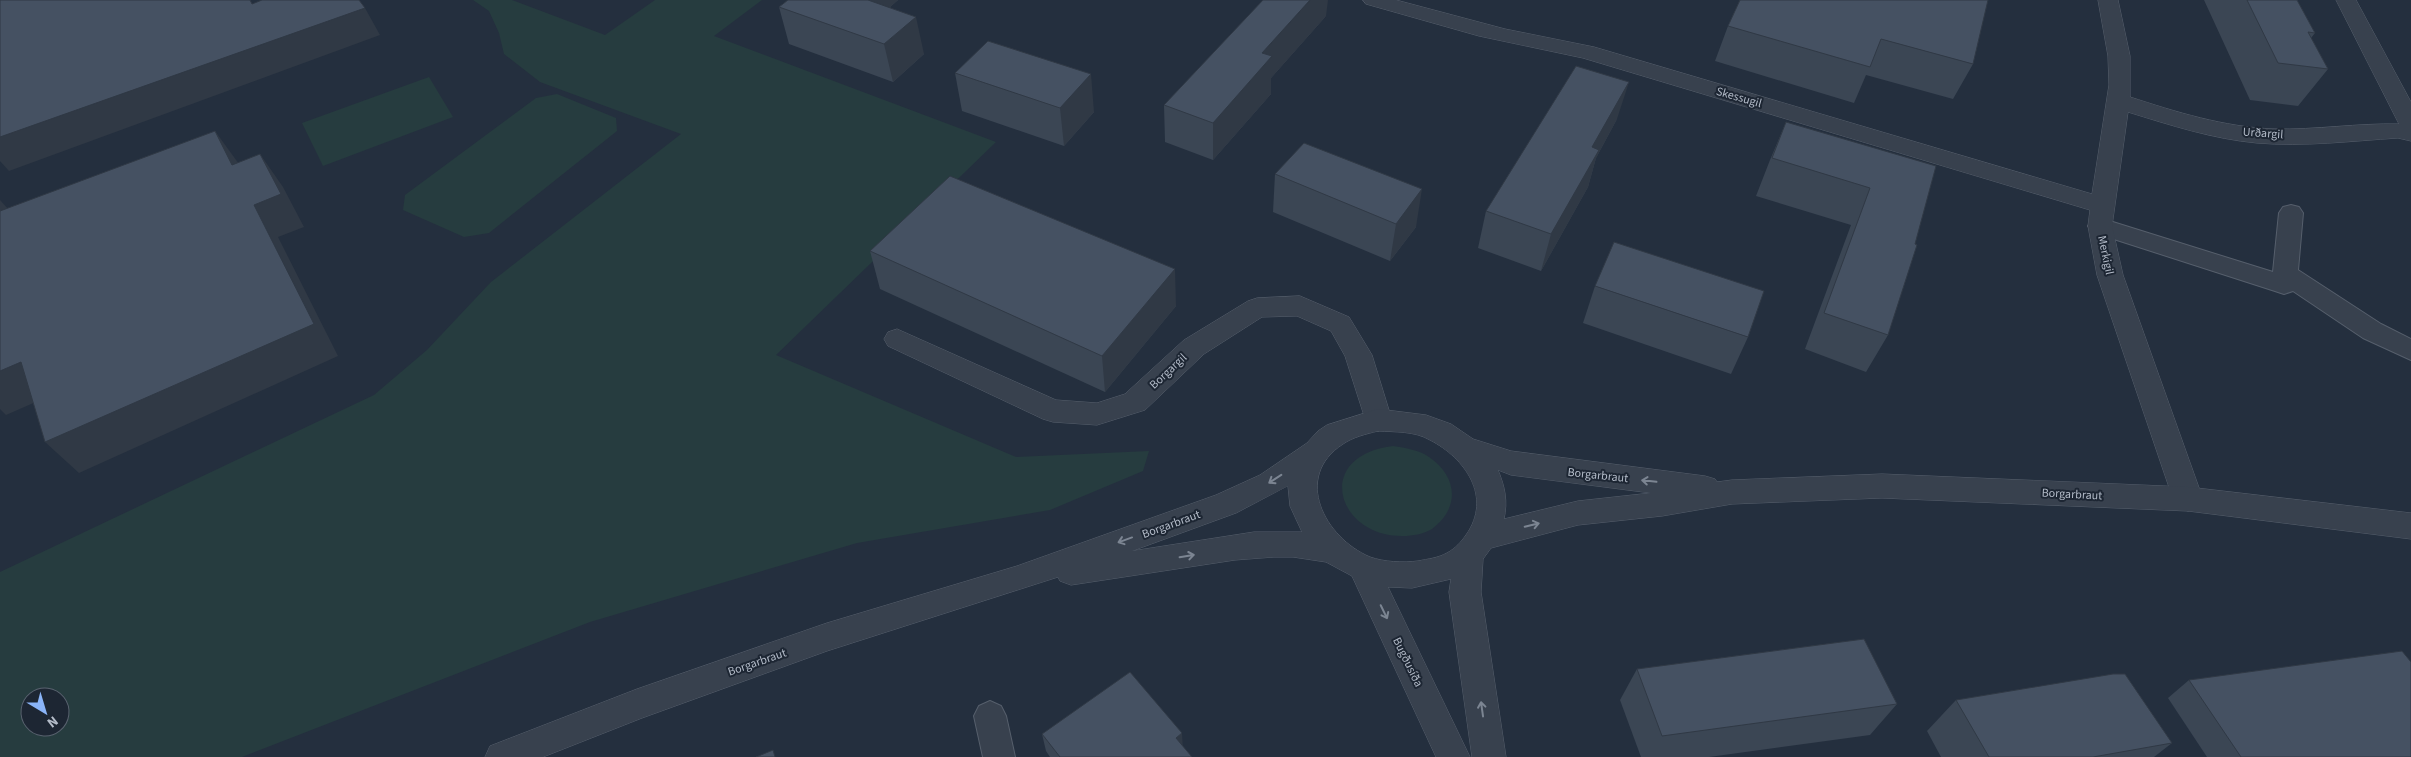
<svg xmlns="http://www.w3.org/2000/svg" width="2411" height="757" font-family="'Source Sans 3',sans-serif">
  <rect width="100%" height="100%" fill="#242f3e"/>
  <g fill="#263c3f" fill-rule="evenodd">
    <path d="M473,0H512L605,35L655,0H762L714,36L996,142L776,355L1016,457L1149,451L1143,471L1050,510L857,543L590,622L242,757H0V572L374,395L427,350L491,282L681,134L540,82L504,54L499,33L489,11ZM30,697H60V727H30Z"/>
    <polygon points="429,77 453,117 323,166 302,123"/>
    <polygon points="557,94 616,118 617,131 489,233 464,237 403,210 405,195 536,98"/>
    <path d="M1393,446C1406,448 1419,450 1429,457C1458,477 1460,508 1432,529C1423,534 1413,536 1403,536C1337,537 1312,456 1393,446Z"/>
  </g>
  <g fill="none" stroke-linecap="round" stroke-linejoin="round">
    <g stroke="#565f6c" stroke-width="2">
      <g id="service">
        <polygon points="2291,205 2299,207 2303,213 2298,270 2381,324 2411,339 2411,360 2363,338 2293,291 2284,294 2275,291 2092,232 2088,226 2092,220 2100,218 2273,272 2279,213 2283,207"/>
        <polygon points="990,701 1001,706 1006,716 1015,757 983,757 974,716 979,706"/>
      </g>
    </g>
    <g stroke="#565f6c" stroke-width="1">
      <g id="minor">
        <path d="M1363,0H1396L1505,29L1594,47L2092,194L2109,85L2108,56L2098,0H2118L2130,56V97C2176,112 2224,127 2274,129C2316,130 2358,123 2399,124L2336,0H2356L2411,102V141L2398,138C2351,141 2304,147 2257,143C2213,139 2170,125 2128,112L2112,226L2123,275L2203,499L2198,508L2188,511L2178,508L2173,499L2097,275L2088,226L2090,210L1583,58L1479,36L1366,4Z"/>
        <polygon points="1300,296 1349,317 1372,355 1392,420 1388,428 1378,431 1368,428 1345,356 1331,331 1297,316 1262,317 1204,354 1145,410 1097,425 1053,422 1043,419 888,346 884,339 888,332 897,329 1056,400 1097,403 1125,394 1184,340 1248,301 1257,298"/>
      </g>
    </g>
    <g stroke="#565f6c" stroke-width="1">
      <path id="tertiary" d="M1378,409L1426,415L1451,424L1473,439L1511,451L1705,476L1715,479L1717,482L1732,480L1882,474L2188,487L2411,513V539L2188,511L1882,498L1732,504L1662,516L1578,525L1491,548L1483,559L1481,592L1506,757H1472L1449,592L1451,579L1412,588L1388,587L1470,757H1436L1352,576L1326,562L1293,557H1274L1235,560L1071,585L1060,581L1058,577L827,651L642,718L543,757H485L490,746L637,689L827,623L1017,566L1216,495L1260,475L1307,443L1318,431L1327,425ZM1378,431C1395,432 1415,431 1430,440C1465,458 1493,497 1466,535C1461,542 1456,548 1447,553C1438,558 1428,559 1418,561C1403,563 1384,562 1370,557C1325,538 1292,477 1343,444C1353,437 1366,434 1378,431ZM1498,470L1511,475L1651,493L1578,501L1504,519C1508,501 1505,487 1498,470ZM1288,486L1290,506L1302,532H1254L1132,551L1236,513Z"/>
    </g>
    <use href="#service" fill="#38414e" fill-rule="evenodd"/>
    <use href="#minor" fill="#38414e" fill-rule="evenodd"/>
    <use href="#tertiary" fill="#38414e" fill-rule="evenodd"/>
  </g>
  <g fill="#3b4654">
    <polygon points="788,0 898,0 890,7 924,54 893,82 789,44 779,7"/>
    <polygon points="1740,0 1973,64 1953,99 1866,75 1854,103 1715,61 1728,26"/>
    <polygon points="2204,0 2297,0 2315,33 2311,38 2328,69 2298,106 2250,100"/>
    <polygon points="1326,16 1271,78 1271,94 1213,160 1165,142 1164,105"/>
    <polygon points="955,73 1094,112 1064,146 962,111"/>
    <polygon points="1617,119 1596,158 1588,187 1541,271 1478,248 1486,211"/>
    <polygon points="1786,122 1936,166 1888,335 1866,372 1805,349 1851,225 1756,196 1770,160"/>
    <polygon points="1275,174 1416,227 1390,261 1273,212"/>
    <polygon points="870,251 1176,306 1105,392 880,289"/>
    <polygon points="1595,286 1748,337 1731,374 1583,323"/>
    <polygon points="1637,669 1897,704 1870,735 1709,757 1641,757 1620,700"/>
    <polygon points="2189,680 2411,757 2207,757 2168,698"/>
    <polygon points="1956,700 2172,743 2154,757 1941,757 1927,731"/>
    <polygon points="1182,733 1182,746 1192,757 1050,757 1046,751 1042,734"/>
  </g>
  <g fill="#303945">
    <polygon points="855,0 898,0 862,32"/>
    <polygon points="1310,0 1328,0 1326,16 1271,78 1271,94 1213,160 1213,123 1262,53"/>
    <polygon points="365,8 380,35 9,171 0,161 0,137"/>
    <polygon points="916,17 924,54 893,82 884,44"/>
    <polygon points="1091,74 1094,112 1064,146 1060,108"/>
    <polygon points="1629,82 1617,119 1596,158 1588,187 1541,271 1551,234 1592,147"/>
    <polygon points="215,131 239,164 232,165"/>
    <polygon points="260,154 283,187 304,227 278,237 338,356 79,473 45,442 254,205"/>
    <polygon points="1422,189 1416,227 1390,261 1396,224"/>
    <polygon points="0,200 9,210 0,225"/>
    <polygon points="1175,269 1176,306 1105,392 1102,356"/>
    <polygon points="21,362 54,394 6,415 0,409 0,371"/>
    <polygon points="1182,733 1183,750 1176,738"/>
  </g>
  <g fill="#455162" stroke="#303945">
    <polygon points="0,0 250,0 252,4 262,0 359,0 365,8 0,137"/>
    <polygon points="788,0 868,0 916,17 884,44 779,7"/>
    <polygon points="1263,0 1310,0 1262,53 1272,56 1213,123 1164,105"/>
    <polygon points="1740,0 1988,0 1973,64 1881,39 1870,67 1728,26"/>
    <polygon points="2247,0 2297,0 2315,33 2308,32 2328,69 2278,63"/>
    <polygon points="988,41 1091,74 1060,108 955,73"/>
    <polygon points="1576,66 1629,82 1592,147 1599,150 1551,234 1486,211"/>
    <polygon points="1786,122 1936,166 1915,244 1917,245 1888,335 1824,313 1870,188 1772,158"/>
    <polygon points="215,131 232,165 260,154 281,194 254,205 314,324 45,442 21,362 0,371 0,211"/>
    <polygon points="1304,143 1422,189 1396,224 1275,174"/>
    <polygon points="950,176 1175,269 1102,356 870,251"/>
    <polygon points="1614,242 1764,291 1748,337 1595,286"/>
    <polygon points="1864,639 1897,704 1662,736 1637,669"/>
    <polygon points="2402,651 2411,662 2411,757 2241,757 2189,680"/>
    <polygon points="1130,672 1182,733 1176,738 1192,757 1060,757 1042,734"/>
    <polygon points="2113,674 2125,674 2172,743 2093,757 1989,757 1956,700"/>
    <polygon points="773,750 775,757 756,757"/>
  </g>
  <defs><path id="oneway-shaft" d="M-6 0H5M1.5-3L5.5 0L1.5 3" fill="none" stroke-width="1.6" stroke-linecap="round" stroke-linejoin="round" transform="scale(1.25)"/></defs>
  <g stroke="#7c8592">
    <use href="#oneway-shaft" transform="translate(1275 479) rotate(147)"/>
    <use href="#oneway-shaft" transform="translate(1649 481) rotate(-174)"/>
    <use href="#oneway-shaft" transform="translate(1532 525) rotate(-14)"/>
    <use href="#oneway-shaft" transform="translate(1125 540) rotate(160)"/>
    <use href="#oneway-shaft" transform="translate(1187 556) rotate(-9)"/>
    <use href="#oneway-shaft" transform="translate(1384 612) rotate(64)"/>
    <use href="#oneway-shaft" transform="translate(1482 709) rotate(-98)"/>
  </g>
  <g text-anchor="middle" stroke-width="4" stroke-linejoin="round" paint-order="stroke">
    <g font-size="12" fill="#b4bcc9" stroke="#1d2633">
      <text transform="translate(1739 97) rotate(16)" y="4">Skessugil</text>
      <text transform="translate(2263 133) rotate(4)" y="4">Urðargil</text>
      <text transform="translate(2106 255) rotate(78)" y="4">Merkigil</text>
      <text transform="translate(1168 371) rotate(-43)" y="4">Borgargil</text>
      <text transform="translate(1598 475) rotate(6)" y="4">Borgarbraut</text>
      <text transform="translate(2072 494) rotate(3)" y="4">Borgarbraut</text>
      <text transform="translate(1171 524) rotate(-20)" y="4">Borgarbraut</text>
      <text transform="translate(757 662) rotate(-19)" y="4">Borgarbraut</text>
      <text transform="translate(1408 662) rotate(64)" y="4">Bugðusíða</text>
    </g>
  </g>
  <g transform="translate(45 712) rotate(142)"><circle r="24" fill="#1d2633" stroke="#59626f"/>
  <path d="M0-4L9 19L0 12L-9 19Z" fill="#8ab4f8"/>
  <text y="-8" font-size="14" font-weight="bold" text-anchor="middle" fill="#b4bcc9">N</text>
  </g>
</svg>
